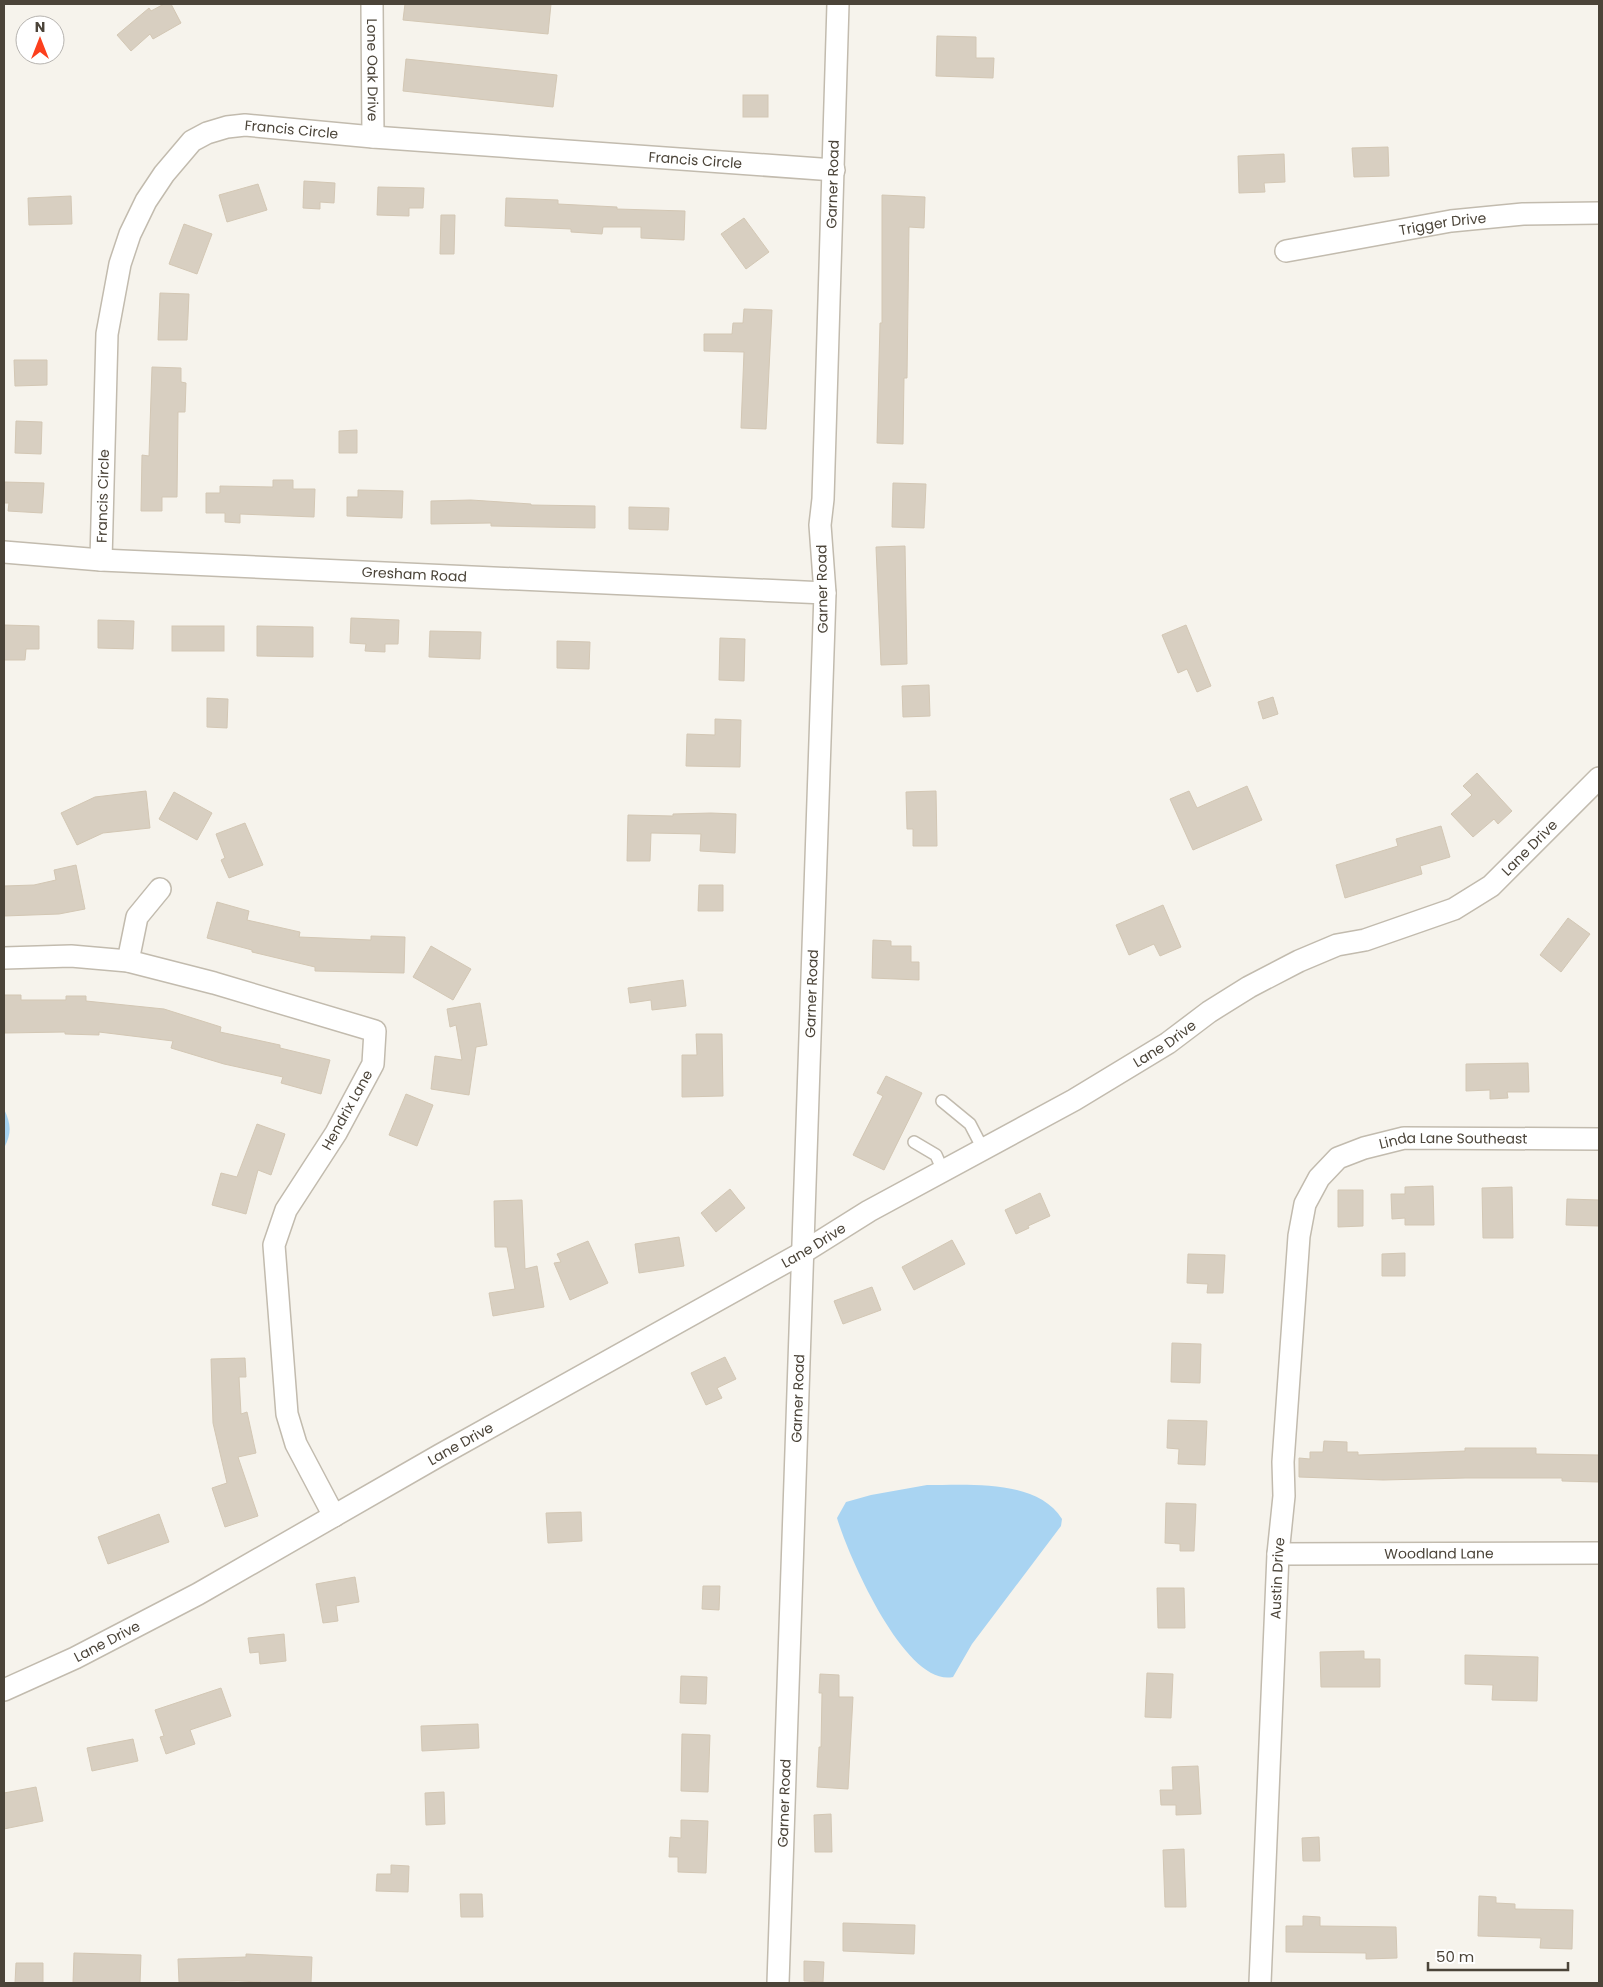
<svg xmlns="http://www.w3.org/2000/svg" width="1603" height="1987" font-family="Poppins,sans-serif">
  <rect width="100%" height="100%" fill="#f6f3ec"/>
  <g fill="#a9d4f2">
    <path d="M4,1109C11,1124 12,1133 4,1148Z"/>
    <path d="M927,1485C969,1485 1037,1479 1062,1519L1061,1526L972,1644L953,1677C905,1687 848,1555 837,1518L846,1502L871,1495Z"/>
  </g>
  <g fill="#d8cfc1" stroke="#d3c7b4">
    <polygon points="164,4 171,4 181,23 153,39 150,34 131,51 117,35 149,8 151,11"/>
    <polygon points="405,4 551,4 548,34 403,20"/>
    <polygon points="937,36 976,37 976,58 994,58 993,78 936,76"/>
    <polygon points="406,59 557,75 553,107 403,91"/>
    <rect x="743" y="95" width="25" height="22"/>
    <polygon points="1388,147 1389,176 1354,177 1352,148"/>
    <polygon points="1284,154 1285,182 1264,183 1265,192 1239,193 1238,156"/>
    <polygon points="304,181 335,183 334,203 320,202 320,209 303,208"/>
    <polygon points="258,184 267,210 227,222 219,195"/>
    <polygon points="378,187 424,188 423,208 409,208 409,216 377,215"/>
    <polygon points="882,195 925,197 924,228 909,227 907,378 904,378 903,444 877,443 880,323 882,323"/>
    <polygon points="71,196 72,224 29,225 28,198"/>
    <polygon points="506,198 558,200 558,204 617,207 617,209 685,211 684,240 641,238 641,227 603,227 602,234 571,232 571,229 505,226"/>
    <polygon points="441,215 455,215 454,254 440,254"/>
    <polygon points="744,218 769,252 746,269 721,234"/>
    <polygon points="184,224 212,234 197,274 169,264"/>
    <polygon points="160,293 189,294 187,340 158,340"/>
    <polygon points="744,309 772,310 766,429 741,428 744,352 704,351 704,334 732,334 733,323 743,323"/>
    <polygon points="14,360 47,360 47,385 15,386"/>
    <polygon points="152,367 181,368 181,382 186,383 185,412 178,412 177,497 162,497 162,511 141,511 142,455 149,456"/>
    <polygon points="16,421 42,422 41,454 15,453"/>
    <polygon points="357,430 357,453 339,453 339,431"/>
    <polygon points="273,480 293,480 293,489 315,489 314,517 240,514 240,523 225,522 225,513 206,513 206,493 220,493 220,486 273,487"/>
    <polygon points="4,482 44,483 42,513 8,511 9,503 4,503"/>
    <polygon points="893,483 926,484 924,528 892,527"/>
    <polygon points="358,490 403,491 402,518 347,516 347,497 358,497"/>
    <polygon points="471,500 531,504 531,505 595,506 595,528 491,526 491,523 431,524 431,501"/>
    <polygon points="629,507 669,508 668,530 629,529"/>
    <polygon points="905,546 907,664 881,665 876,547"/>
    <polygon points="351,618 399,620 398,644 385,644 385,652 365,651 366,644 350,643"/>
    <polygon points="98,620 134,621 133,649 98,648"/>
    <polygon points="4,625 39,626 39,649 26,649 25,660 4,660"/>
    <polygon points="1186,625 1211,686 1197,692 1187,669 1178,673 1162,635"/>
    <rect x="172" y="626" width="52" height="25"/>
    <polygon points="257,626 313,627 313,657 257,656"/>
    <polygon points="430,631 481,632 480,659 429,657"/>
    <polygon points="720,638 745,639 744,681 719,680"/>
    <polygon points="557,641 590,642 589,669 557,668"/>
    <polygon points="929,685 930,716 903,717 902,686"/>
    <polygon points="1273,697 1278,714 1263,719 1258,702"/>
    <polygon points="207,698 228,699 227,728 207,727"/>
    <polygon points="715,719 741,720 740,767 686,766 687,734 715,735"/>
    <polygon points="1477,773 1512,811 1498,824 1494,819 1473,837 1451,814 1472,795 1463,786"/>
    <polygon points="1247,786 1262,820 1193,850 1170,799 1189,791 1197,808"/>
    <polygon points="146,791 150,828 103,833 77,845 61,813 95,797"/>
    <polygon points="936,791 937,846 913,846 913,829 907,829 906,792"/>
    <polygon points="174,792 212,813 197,840 159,819"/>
    <polygon points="711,813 736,814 735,853 700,851 701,834 651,833 650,861 627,861 628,815 673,816 673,814"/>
    <polygon points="245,823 263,865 229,878 221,860 225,858 216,834"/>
    <polygon points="1441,826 1450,857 1420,866 1422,874 1345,898 1336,865 1398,846 1396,839"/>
    <polygon points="76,865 85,909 59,914 4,916 4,886 34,885 56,880 54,870"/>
    <polygon points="699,885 723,885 723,911 698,911"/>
    <polygon points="217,902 249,911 247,920 300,932 299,937 371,940 371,936 405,937 404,973 315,971 315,967 252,952 252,950 207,938"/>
    <polygon points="1163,905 1181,947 1160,956 1154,944 1129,955 1116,925"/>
    <polygon points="1568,918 1590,934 1561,972 1540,955"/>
    <polygon points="873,940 891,941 891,946 911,946 911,962 919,962 919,980 872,978"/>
    <polygon points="431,946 471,969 453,1000 413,977"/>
    <polygon points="683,980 686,1006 652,1010 651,1000 630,1003 628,988"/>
    <polygon points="4,995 21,995 21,1000 66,1000 66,996 86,996 86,1001 164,1009 221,1027 220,1032 280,1045 280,1048 330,1060 321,1094 281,1083 283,1077 224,1064 171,1048 173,1041 99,1032 99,1035 65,1034 65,1032 5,1033"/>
    <polygon points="480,1003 487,1045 476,1047 469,1095 431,1089 435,1056 462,1060 456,1025 450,1027 447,1009"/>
    <polygon points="696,1034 722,1034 723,1096 682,1097 682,1055 697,1055"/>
    <polygon points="1528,1063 1529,1092 1507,1092 1508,1098 1490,1099 1490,1090 1466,1091 1466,1064"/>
    <polygon points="886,1076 922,1093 884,1170 853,1155 883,1096 877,1093"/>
    <polygon points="406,1094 433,1105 417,1146 389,1135"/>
    <polygon points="257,1124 285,1134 271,1175 258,1170 246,1214 212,1205 221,1173 237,1177"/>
    <polygon points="1433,1186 1434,1225 1405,1225 1405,1218 1392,1219 1391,1194 1405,1194 1405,1187"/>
    <polygon points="1512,1187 1513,1238 1483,1238 1482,1188"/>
    <polygon points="730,1189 745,1208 716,1232 701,1213"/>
    <polygon points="1338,1190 1363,1190 1363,1226 1338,1227"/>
    <polygon points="1040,1193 1050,1216 1028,1226 1029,1228 1016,1234 1005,1210"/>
    <polygon points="1567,1199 1599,1200 1599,1226 1566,1225"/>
    <polygon points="522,1200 525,1269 537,1266 544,1307 493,1316 489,1293 515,1289 507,1247 495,1247 494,1201"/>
    <polygon points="679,1237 684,1266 639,1273 635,1244"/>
    <polygon points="952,1240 965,1264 914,1290 902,1267"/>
    <polygon points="588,1241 608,1283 570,1300 554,1263 561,1262 557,1254"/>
    <polygon points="1405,1253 1405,1276 1382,1276 1382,1254"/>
    <polygon points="1188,1254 1225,1255 1223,1293 1207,1293 1208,1284 1187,1283"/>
    <polygon points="872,1287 881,1310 843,1324 834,1301"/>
    <polygon points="1172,1343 1201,1344 1200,1383 1171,1382"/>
    <polygon points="725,1357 736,1379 717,1388 722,1398 706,1405 691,1373"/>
    <polygon points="245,1358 246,1377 239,1377 241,1414 247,1412 256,1453 238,1457 258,1516 225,1527 212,1488 227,1483 213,1423 211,1359"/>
    <polygon points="1168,1420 1207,1421 1205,1465 1178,1464 1179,1449 1167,1448"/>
    <polygon points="1324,1441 1347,1442 1347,1452 1358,1452 1358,1455 1465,1451 1465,1448 1536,1448 1536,1454 1599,1455 1599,1482 1562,1481 1562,1478 1465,1478 1383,1480 1299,1477 1299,1458 1310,1459 1310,1452 1323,1452"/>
    <polygon points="1166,1503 1196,1504 1194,1551 1180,1551 1180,1544 1165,1543"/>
    <polygon points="581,1512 582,1541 548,1543 546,1513"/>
    <polygon points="159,1514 169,1542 108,1564 98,1537"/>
    <polygon points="355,1577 359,1602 336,1606 338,1621 323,1623 316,1584"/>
    <polygon points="703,1586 720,1586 719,1610 702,1609"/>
    <polygon points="1157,1588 1184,1588 1185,1628 1158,1628"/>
    <polygon points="284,1634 286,1661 260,1664 259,1652 250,1653 248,1638"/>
    <polygon points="1364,1651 1364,1659 1380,1659 1380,1687 1321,1687 1320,1652"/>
    <polygon points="1465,1655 1538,1657 1537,1701 1492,1700 1493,1685 1465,1684"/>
    <polygon points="1147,1673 1173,1674 1171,1718 1145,1717"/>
    <polygon points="820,1674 839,1675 839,1697 853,1697 848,1789 817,1787 819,1747 821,1747 822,1693 819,1693"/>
    <polygon points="681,1676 707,1677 706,1704 680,1703"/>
    <polygon points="221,1688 231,1716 190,1730 195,1744 166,1754 160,1737 164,1736 155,1710"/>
    <polygon points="478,1724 479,1748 422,1751 421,1726"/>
    <polygon points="682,1734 710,1735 708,1792 681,1791"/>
    <polygon points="133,1739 138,1761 92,1771 87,1748"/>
    <polygon points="1198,1766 1201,1814 1176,1815 1176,1805 1161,1805 1160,1790 1173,1790 1172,1767"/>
    <polygon points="36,1787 43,1821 4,1829 4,1793"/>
    <polygon points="444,1792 445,1824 426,1825 425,1793"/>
    <polygon points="831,1814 832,1852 815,1852 814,1815"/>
    <polygon points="681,1820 708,1821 706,1873 678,1872 678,1857 669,1857 670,1837 681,1838"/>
    <polygon points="1319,1837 1320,1861 1303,1861 1302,1838"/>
    <polygon points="1184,1849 1186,1907 1165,1907 1163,1850"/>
    <polygon points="391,1865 409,1866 408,1892 376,1891 377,1874 391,1874"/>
    <polygon points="460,1894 482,1894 483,1917 461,1917"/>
    <polygon points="1479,1896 1496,1897 1496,1903 1515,1904 1515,1909 1573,1910 1572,1949 1540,1948 1541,1938 1478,1936"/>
    <polygon points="1303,1916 1320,1917 1320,1926 1396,1927 1397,1958 1366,1959 1366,1953 1286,1952 1286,1926 1303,1926"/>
    <polygon points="843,1923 915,1925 914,1954 843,1951"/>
    <polygon points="74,1953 141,1955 140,1983 73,1983"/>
    <polygon points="246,1954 312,1957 311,1983 261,1983 261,1982 238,1981 179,1982 178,1959 246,1957"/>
    <polygon points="804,1961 824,1962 823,1982 804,1981"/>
    <polygon points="16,1963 43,1963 43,1983 15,1983"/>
  </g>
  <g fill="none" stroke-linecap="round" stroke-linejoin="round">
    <g stroke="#c2bbae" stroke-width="14">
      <g id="service">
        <polyline points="942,1101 970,1124 983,1149"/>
        <polyline points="914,1142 936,1155 943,1171"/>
      </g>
    </g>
    <g stroke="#c2bbae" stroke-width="24">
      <g id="minor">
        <path id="s1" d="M372,4L373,137"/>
        <path id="s2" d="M1286,251L1451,221L1523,214L1599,213"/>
        <path id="s3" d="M4,552L101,560L825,593"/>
        <path id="s4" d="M101,560L107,334L120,264L130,234L146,201L164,174L192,141L207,133L227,127L245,125L373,137L834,170"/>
        <polyline points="4,958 71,956 128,961 214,983 375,1031 373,1064 336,1133 286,1210 274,1245 287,1414 296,1444 334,1516"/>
        <polyline points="128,961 137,917 160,889"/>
        <path id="s5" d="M1278,1554L1599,1553"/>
        <path id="s6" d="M4,1690L75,1658L198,1594L440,1455L802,1253L869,1211L1074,1100L1168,1043L1209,1012L1249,987L1299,961L1337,945L1365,940L1454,909L1491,886L1599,778"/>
        <path id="s7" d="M778,1983L825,593L820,525L823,499L838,4"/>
        <path id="s8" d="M1260,1983L1278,1554L1284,1496L1283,1462L1299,1236L1305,1204L1319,1178L1338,1158L1364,1148L1404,1138L1599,1139"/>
      </g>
    </g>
    <use href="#service" stroke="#fff" stroke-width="11"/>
    <use href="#minor" stroke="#fff" stroke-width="21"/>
  </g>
  <g text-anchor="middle" stroke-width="4.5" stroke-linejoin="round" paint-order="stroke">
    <g font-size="14" fill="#4b4439" stroke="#fff">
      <text dy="5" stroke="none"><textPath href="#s1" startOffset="66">Lone Oak Drive</textPath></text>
      <text dy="5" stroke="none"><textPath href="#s4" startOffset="544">Francis Circle</textPath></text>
      <text dy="5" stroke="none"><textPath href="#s4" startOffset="949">Francis Circle</textPath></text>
      <text dy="5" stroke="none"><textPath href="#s7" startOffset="1800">Garner Road</textPath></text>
      <text dy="5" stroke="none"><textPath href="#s2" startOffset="159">Trigger Drive</textPath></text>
      <text dy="5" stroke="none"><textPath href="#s4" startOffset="64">Francis Circle</textPath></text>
      <text dy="5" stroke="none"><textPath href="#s3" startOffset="411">Gresham Road</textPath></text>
      <text transform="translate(822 589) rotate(-91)" y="5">Garner Road</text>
      <text dy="5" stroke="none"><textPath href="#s6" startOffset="1749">Lane Drive</textPath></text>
      <text dy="5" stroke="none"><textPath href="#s7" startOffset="990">Garner Road</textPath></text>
      <text dy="5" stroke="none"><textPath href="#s6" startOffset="1329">Lane Drive</textPath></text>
      <text transform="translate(347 1110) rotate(-61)" y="5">Hendrix Lane</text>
      <text dy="5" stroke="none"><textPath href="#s8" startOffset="956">Linda Lane Southeast</textPath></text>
      <text dy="5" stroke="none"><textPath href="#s6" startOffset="924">Lane Drive</textPath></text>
      <text dy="5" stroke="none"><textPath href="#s7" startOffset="585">Garner Road</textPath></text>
      <text dy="5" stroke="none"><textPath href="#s6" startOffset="519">Lane Drive</textPath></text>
      <text dy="5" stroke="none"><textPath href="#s5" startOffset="161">Woodland Lane</textPath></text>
      <text dy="5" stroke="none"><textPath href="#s8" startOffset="405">Austin Drive</textPath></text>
      <text dy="5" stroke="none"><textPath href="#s6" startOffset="114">Lane Drive</textPath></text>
      <text dy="5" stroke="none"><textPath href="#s7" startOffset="180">Garner Road</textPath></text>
    </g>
  </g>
  <rect width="1603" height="1987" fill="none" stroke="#4b4439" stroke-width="10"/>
  <g transform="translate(40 40)"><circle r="24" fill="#ffffff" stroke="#b7b4b0"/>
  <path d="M0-4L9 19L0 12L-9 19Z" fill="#fc3f1d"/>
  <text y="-8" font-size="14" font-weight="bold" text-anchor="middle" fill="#4b4439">N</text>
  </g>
  <path d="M1428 1962v8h140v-8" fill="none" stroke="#4b4439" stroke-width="2.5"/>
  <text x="1436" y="1962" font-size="15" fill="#4b4439" stroke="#ffffff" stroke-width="4" paint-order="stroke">50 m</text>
</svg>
